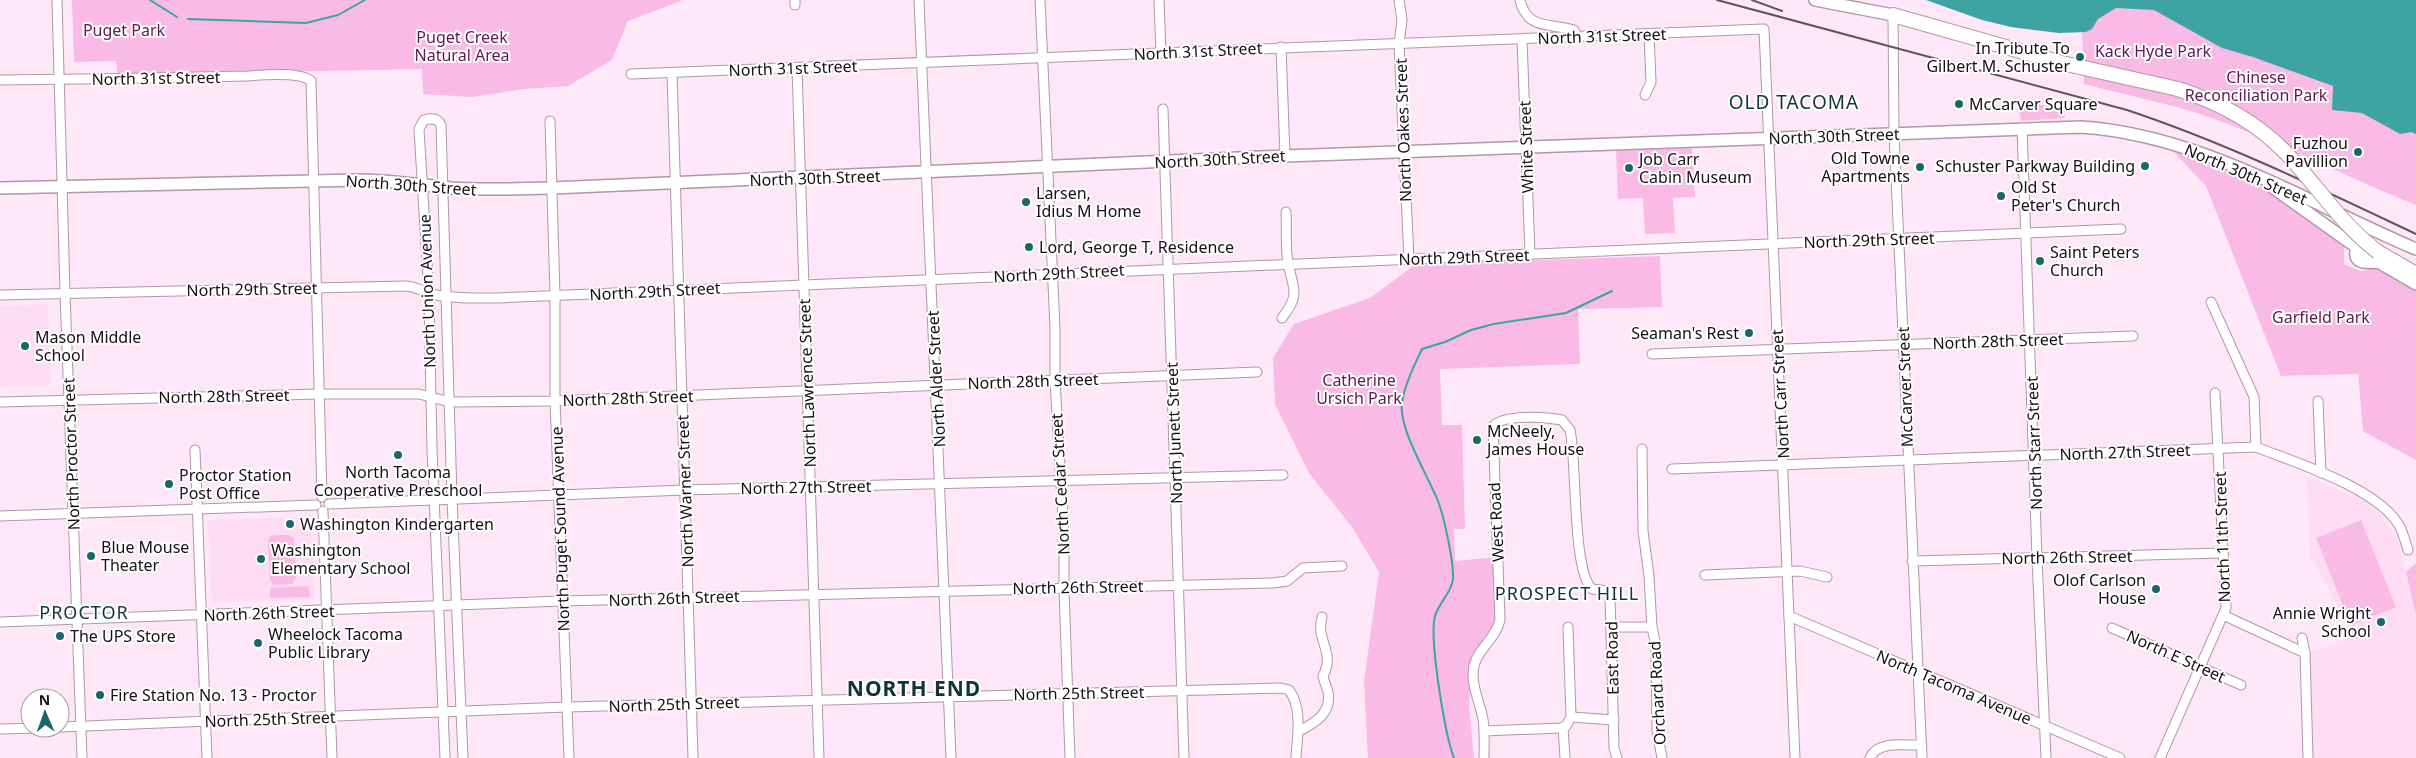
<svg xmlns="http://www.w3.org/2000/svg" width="2416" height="758" font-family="'Noto Sans',sans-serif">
  <rect width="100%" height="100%" fill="#fee8f7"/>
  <g fill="#fedcf3">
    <polygon points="48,304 51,385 0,387 0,306"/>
    <polygon points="2307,477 2368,502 2379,514 2397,538 2416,615 2416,758 2308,758 2305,653 2343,642 2349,629 2310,554"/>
    <polygon points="311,516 314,599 212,603 208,520"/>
  </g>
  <g fill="#f9bae6">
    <polygon points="72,0 683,0 628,21 612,60 568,86 524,89 472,97 423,94 422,69 117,75 116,61 74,62"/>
    <path d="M2081,0H2182L2416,120V205C2346,177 2280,142 2209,117C2168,103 2125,95 2084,84Z"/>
    <polygon points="2018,99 2064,110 2065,118 2021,121"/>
    <polygon points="1692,148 1695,197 1673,198 1675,233 1645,234 1643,198 1618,199 1616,151"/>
    <polygon points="2170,148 2259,181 2325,226 2344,245 2344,264 2360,271 2378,268 2416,287 2416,460 2363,431 2358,374 2281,376 2206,186"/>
    <polygon points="1660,256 1662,307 1578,309 1580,364 1440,369 1442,425 1462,425 1465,529 1454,529 1455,561 1498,557 1500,615 1472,655 1469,705 1474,758 1368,758 1364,682 1379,572 1352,527 1309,473 1275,404 1273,358 1294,324 1370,298 1416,264"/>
    <polygon points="2361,520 2396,607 2351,625 2316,538"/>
    <polygon points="275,535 288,535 294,538 296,578 292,584 274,585 270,580 268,541 269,537"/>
    <polygon points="2416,563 2416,615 2406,572"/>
    <polygon points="309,586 310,597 270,598 270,588"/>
  </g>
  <polygon fill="#3ea3a3" points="1926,0 2416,0 2416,134 2411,132 2400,134 2362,113 2332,110 2333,86 2253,57 2222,48 2154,10 2116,8 2098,19 2092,29 2086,32 2059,33 2011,27 1982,20"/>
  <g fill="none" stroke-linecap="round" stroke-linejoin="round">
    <g stroke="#3ea3a3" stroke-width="2">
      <polyline points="150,0 177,17"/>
      <polyline points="188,19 306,23 338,15 365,0"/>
      <path d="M1454,758C1445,735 1429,639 1435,616C1438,604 1452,592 1453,579C1454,562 1444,517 1438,501C1428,476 1398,428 1402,402C1405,384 1414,366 1422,349L1445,342L1471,330L1494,324L1566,313L1612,291"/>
    </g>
    <g stroke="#b197a8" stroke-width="11">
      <g id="minor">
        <polyline points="57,0 65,293 82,758"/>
        <polyline points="919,0 951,758"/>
        <polyline points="1040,0 1055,328 1055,381 1064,535 1064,589 1070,758"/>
        <polyline points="1159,0 1161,52"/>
        <polyline points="1399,0 1402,20 1399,44 1409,259"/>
        <path d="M1520,0C1527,30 1549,23 1574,30L1577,36"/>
        <polyline points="795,5 795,0"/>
        <polyline points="1893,15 1894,133 1922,758"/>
        <polyline points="1522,39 1530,254"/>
        <polyline points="1281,47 1285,156"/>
        <polyline points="797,68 819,758"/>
        <polyline points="672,73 693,758"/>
        <polyline points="631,74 1764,29 1795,758"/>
        <path d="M0,80C83,79 165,78 248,76C263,75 299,71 311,81L322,497"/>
        <polyline points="1645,95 1651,82 1649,34"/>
        <polyline points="1163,109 1184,758"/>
        <polyline points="550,121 555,295 555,401 569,758"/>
        <polyline points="2022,128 2037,558 2046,758"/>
        <path d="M0,295L406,286C418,287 425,293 436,295C456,299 478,298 498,298L2121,229"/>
        <polyline points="2211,302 2254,397 2256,447"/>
        <path d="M1282,318C1301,294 1293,289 1288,263C1285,247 1287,228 1286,212"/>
        <polyline points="1652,354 2133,336"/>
        <polyline points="2318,401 2321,473"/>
        <polyline points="0,402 319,394 419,394 450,402 555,401 1257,372"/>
        <polyline points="1642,449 1643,531 1649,576 1652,627 1656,647 1657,731 1662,758"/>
        <polyline points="195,450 207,758"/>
        <path d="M1672,469L2256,447C2296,463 2376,487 2399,525C2403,532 2405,541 2408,550"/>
        <polyline points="329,504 685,490 1283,475"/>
        <polyline points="323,511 332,758"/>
        <polyline points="0,516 316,505"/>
        <polyline points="1912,561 2223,553"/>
        <polyline points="1705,575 1800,571 1827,577"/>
        <polyline points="2223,615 2305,653"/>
        <polyline points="1789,616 2120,758"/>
        <polyline points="0,622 563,601 1273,583 1287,581 1303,568 1342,566"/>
        <polyline points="1568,627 1571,717"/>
        <polyline points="1611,627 1652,627"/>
        <polyline points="2112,628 2241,685"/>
        <polyline points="2302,638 2305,653 2308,758"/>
        <path d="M60,727L567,707L1281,688L1289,690C1303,708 1297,737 1296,758"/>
        <polyline points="1563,727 1565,758"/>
        <polyline points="0,729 39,728"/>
        <path d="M1299,731C1315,723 1332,713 1328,692C1327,687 1324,682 1323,676C1336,651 1315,641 1322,617"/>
        <polyline points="1484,731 1561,728 1566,726 1571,717 1614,720"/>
        <path d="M445,758L432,449L429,294L419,129L424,120C431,118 438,118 441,125L452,498L463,758"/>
        <path d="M1484,758C1484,745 1485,732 1483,719C1480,703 1470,683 1474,666C1478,648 1496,639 1500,620L1493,426C1504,414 1546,417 1562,420L1570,430C1577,460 1572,571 1592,589L1608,591L1610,595L1614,748L1617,758"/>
        <path d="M1870,758C1877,740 1906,746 1922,745"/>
        <polyline points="2160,758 2226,608 2215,393"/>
      </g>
    </g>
    <g stroke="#b197a8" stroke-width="14">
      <g id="major">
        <polyline points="1815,0 1893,15"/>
        <polyline points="2272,187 2373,259 2416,284"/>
        <path d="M0,188L358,180C390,180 420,185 451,188C485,190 518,189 552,188L1285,156L2081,127C2202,135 2307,203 2416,249"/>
        <path d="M2358,243C2351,262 2361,264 2377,262"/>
      </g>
    </g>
    <g stroke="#b197a8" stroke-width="16">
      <g id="highway">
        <polyline points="1893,15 2062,63 2178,89"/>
        <polyline points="2378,252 2416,274"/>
      </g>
    </g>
    <use href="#minor" stroke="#fff" stroke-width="9"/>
    <use href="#major" stroke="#fff" stroke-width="11"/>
    <use href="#highway" stroke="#fff" stroke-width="14"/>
    <g stroke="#60535b" stroke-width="2">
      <path d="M1717,0L2127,110C2226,143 2321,189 2416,234"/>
      <polyline points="1752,0 1782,11"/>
    </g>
    <g stroke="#b197a8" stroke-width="16" stroke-linecap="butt">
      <path id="highway-bridge" d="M2178,89C2219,102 2258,123 2288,155C2319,188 2342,225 2378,252"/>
    </g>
    <use href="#highway-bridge" stroke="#fff" stroke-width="14"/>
  </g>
  <g fill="#196767" stroke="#fff" stroke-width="2">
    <circle cx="2080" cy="57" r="5"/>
    <circle cx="1959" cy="104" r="5"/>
    <circle cx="2358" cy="152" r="5"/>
    <circle cx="2145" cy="166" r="5"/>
    <circle cx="1920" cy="167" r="5"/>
    <circle cx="1629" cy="168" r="5"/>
    <circle cx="2001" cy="196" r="5"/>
    <circle cx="1026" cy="202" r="5"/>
    <circle cx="1029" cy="247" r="5"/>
    <circle cx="2040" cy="261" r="5"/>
    <circle cx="1749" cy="333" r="5"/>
    <circle cx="25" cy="346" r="5"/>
    <circle cx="1477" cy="440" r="5"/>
    <circle cx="398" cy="455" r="5"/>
    <circle cx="169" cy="484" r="5"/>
    <circle cx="290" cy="524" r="5"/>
    <circle cx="91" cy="556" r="5"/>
    <circle cx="261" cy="559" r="5"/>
    <circle cx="2156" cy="589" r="5"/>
    <circle cx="2381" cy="622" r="5"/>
    <circle cx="60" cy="636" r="5"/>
    <circle cx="258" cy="643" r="5"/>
    <circle cx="100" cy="695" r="5"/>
  </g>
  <g text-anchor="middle" stroke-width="4" stroke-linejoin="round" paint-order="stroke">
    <g font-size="16" fill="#5f184f" stroke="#fff">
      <text x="124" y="36">Puget Park</text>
      <text x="462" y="43">Puget Creek<tspan x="462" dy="18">Natural Area</tspan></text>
      <text x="2153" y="57">Kack Hyde Park</text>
      <text x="2256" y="83">Chinese<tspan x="2256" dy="18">Reconciliation Park</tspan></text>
      <text x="2321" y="323">Garfield Park</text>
      <text x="1359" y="386">Catherine<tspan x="1359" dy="18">Ursich Park</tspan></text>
    </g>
    <g font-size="16" fill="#180f15" stroke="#fff">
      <text transform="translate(1602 36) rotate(-2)" y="6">North 31st Street</text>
      <text transform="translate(1198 51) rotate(-3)" y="6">North 31st Street</text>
      <text transform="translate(793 68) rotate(-2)" y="6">North 31st Street</text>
      <text transform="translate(156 78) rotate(-1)" y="6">North 31st Street</text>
      <text transform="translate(1403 130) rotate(-92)" y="6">North Oakes Street</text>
      <text transform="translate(1834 136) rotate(-2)" y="6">North 30th Street</text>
      <text transform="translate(1526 147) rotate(-92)" y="6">White Street</text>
      <text transform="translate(1220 159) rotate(-3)" y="6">North 30th Street</text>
      <text transform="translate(2246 174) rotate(23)" y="6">North 30th Street</text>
      <text transform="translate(815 178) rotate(-2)" y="6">North 30th Street</text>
      <text transform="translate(411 185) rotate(4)" y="6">North 30th Street</text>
      <text transform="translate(1869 240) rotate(-2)" y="6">North 29th Street</text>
      <text transform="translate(1464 257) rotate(-2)" y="6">North 29th Street</text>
      <text transform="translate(1059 273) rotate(-3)" y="6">North 29th Street</text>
      <text transform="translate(252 289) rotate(-1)" y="6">North 29th Street</text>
      <text transform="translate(427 291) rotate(-92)" y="6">North Union Avenue</text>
      <text transform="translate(655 291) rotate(-3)" y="6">North 29th Street</text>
      <text transform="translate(1998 341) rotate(-2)" y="6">North 28th Street</text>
      <text transform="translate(936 379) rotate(-93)" y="6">North Alder Street</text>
      <text transform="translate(1033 381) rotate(-2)" y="6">North 28th Street</text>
      <text transform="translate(807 383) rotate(-92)" y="6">North Lawrence Street</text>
      <text transform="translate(1905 387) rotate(-92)" y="6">McCarver Street</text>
      <text transform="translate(1780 394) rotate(-93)" y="6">North Carr Street</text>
      <text transform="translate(224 396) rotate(-1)" y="6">North 28th Street</text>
      <text transform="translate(628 398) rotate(-2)" y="6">North 28th Street</text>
      <text transform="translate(1174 433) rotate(-92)" y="6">North Junett Street</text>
      <text transform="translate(2034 443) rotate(-92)" y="6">North Starr Street</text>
      <text transform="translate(2125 452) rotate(-2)" y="6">North 27th Street</text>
      <text transform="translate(71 454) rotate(-92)" y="6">North Proctor Street</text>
      <text transform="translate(1060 484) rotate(-93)" y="6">North Cedar Street</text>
      <text transform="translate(806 487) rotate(-1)" y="6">North 27th Street</text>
      <text transform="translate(685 491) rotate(-92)" y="6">North Warner Street</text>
      <text transform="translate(1496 522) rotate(-93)" y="6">West Road</text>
      <text transform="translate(560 529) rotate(-92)" y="6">North Puget Sound Avenue</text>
      <text transform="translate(2222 537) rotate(-92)" y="6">North 11th Street</text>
      <text transform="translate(2067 557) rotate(-1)" y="6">North 26th Street</text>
      <text transform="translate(1078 587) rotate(-1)" y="6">North 26th Street</text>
      <text transform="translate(674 598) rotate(-2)" y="6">North 26th Street</text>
      <text transform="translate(269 613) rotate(-2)" y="6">North 26th Street</text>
      <text transform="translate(2176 656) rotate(24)" y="6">North E Street</text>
      <text transform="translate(1612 658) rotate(-91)" y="6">East Road</text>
      <text transform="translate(1954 687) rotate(23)" y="6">North Tacoma Avenue</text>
      <text transform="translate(1079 693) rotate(-1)" y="6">North 25th Street</text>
      <text transform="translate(1657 693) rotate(-93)" y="6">Orchard Road</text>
      <text transform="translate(674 704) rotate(-2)" y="6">North 25th Street</text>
      <text transform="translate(270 719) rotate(-2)" y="6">North 25th Street</text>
    </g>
    <g font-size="16" fill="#180f15" stroke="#fff" text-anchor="start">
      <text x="2070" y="54" text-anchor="end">In Tribute To<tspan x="2070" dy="18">Gilbert M. Schuster</tspan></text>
      <text x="1969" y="110">McCarver Square</text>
      <text x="2348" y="149" text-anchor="end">Fuzhou<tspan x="2348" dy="18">Pavillion</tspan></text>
      <text x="1910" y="164" text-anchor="end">Old Towne<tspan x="1910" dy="18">Apartments</tspan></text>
      <text x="1639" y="165">Job Carr<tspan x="1639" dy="18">Cabin Museum</tspan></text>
      <text x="2135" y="172" text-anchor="end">Schuster Parkway Building</text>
      <text x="2011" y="193">Old St<tspan x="2011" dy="18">Peter's Church</tspan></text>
      <text x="1036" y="199">Larsen,<tspan x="1036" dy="18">Idius M Home</tspan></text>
      <text x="1039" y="253">Lord, George T, Residence</text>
      <text x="2050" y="258">Saint Peters<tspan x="2050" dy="18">Church</tspan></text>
      <text x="1739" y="339" text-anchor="end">Seaman's Rest</text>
      <text x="35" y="343">Mason Middle<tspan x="35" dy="18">School</tspan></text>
      <text x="1487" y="437">McNeely,<tspan x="1487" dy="18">James House</tspan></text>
      <text x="398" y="478" text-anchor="middle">North Tacoma<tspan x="398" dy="18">Cooperative Preschool</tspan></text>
      <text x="179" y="481">Proctor Station<tspan x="179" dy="18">Post Office</tspan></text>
      <text x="300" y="530">Washington Kindergarten</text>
      <text x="101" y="553">Blue Mouse<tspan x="101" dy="18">Theater</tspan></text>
      <text x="271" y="556">Washington<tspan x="271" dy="18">Elementary School</tspan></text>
      <text x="2146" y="586" text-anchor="end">Olof Carlson<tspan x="2146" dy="18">House</tspan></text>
      <text x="2371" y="619" text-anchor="end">Annie Wright<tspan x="2371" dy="18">School</tspan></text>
      <text x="268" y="640">Wheelock Tacoma<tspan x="268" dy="18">Public Library</tspan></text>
      <text x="70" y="642">The UPS Store</text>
      <text x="110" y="701">Fire Station No. 13 - Proctor</text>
    </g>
    <g font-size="18" letter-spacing="1" fill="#113435" stroke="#fff">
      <text x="1567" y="600">PROSPECT HILL</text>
      <text x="84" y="619">PROCTOR</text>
    </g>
    <g font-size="19" letter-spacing="1" fill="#113435" stroke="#fff">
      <text x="1794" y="109">OLD TACOMA</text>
    </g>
    <g font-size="21" font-weight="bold" letter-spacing="1" fill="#113435" stroke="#fff">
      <text x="914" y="696">NORTH END</text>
    </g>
  </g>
  <g transform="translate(45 713) rotate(358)"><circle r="24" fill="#ffffff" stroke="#a39fa1"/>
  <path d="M0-4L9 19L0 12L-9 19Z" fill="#196767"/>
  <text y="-8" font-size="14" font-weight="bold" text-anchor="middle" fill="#180f15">N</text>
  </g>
</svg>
